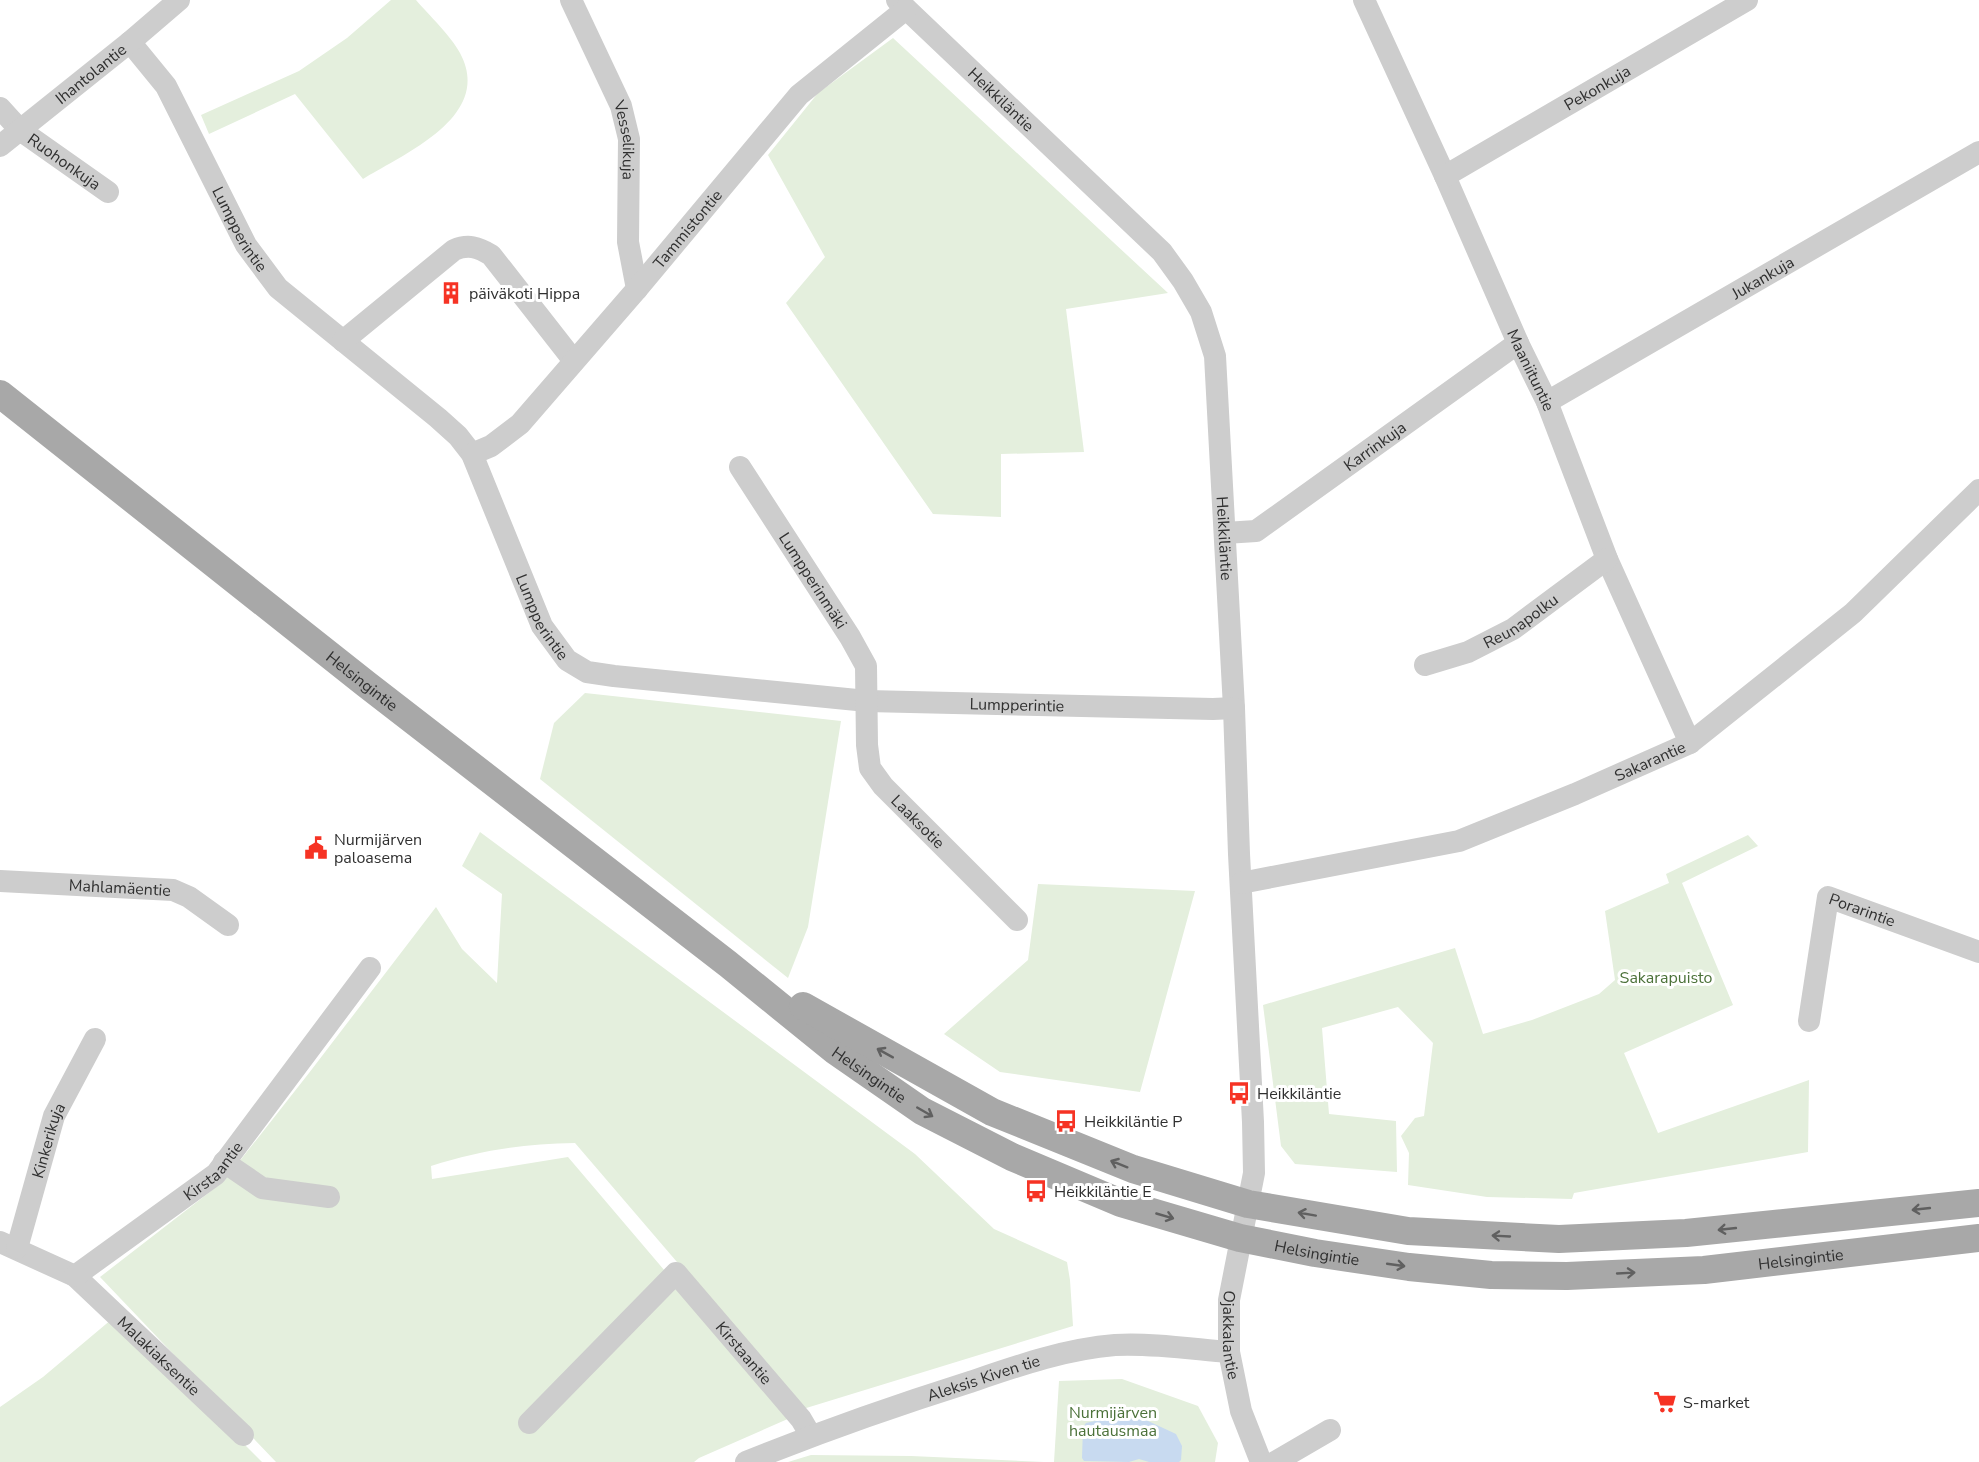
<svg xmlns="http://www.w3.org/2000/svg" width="1979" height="1462" font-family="'Nunito Sans',sans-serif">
  <rect width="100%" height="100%" fill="#fff"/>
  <g fill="#e4efdd">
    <path d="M391,0H416C429,15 451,36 460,53C494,116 405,153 363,179L295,94L209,134L201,115L299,71L347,38Z"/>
    <polygon points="893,38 1168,293 1066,309 1084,452 1001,454 1001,517 933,514 786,303 825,257 768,155 818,93"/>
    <polygon points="585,693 841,721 808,927 788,978 540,779 554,723"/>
    <path d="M480,832L915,1154L994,1229L1067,1262L1070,1280L1073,1326L803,1409L575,1143C522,1144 481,1150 431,1166L432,1179L568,1157L790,1418L699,1458L694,1462H276L100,1277L224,1181L309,1073L436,907L462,949L497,983L502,894L462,866Z"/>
    <polygon points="1748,835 1758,846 1682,883 1733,1005 1624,1053 1658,1133 1809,1080 1808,1152 1574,1193 1572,1199 1487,1197 1408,1185 1409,1153 1401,1136 1415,1118 1424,1116 1433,1043 1398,1007 1322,1028 1329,1114 1396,1121 1397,1172 1295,1164 1281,1146 1263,1005 1455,948 1483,1034 1532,1020 1599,994 1615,980 1605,911 1669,883 1666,874"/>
    <polygon points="1038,884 1195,891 1140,1092 1000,1072 944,1034 1028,960"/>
    <polygon points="112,1319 186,1386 262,1462 0,1462 0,1407 43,1377"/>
    <polygon points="1122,1379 1198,1406 1218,1443 1215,1462 1054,1462 1059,1381"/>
    <polygon points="811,1455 911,1456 1044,1462 788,1462"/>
  </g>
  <polygon fill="#c8daf0" points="1112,1417 1146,1420 1176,1434 1182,1446 1181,1460 1179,1462 1149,1462 1139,1459 1129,1462 1084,1461 1082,1458 1083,1427 1086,1423"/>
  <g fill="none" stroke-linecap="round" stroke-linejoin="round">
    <g stroke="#cdcdcd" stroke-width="22">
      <path id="s1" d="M571,0L621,106L629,139L628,242L637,289"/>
      <path id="s2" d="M897,0L1162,252L1183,281L1201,312L1215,356L1234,708L1239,854L1253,1122L1254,1173L1229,1300V1352L1241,1411L1261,1462"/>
      <path id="s3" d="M1364,0L1445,176L1518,343L1547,402L1607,559L1690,743"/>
      <path id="s4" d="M130,42L166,86L246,245L278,288L438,418L458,436L472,454L542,626L567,660L587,672L614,676L867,701L1213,709L1234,708"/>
      <path id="s5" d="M0,108L20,130L108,192"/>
      <path id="s6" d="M0,146L130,42L179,0"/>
      <path id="s7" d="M1445,176L1747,0"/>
      <path d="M343,341L454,250C468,244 478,247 491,255L574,361"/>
      <path id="s8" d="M1547,402L1979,152"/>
      <path id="s9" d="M472,454L491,446L520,424L637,289L799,95L906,9"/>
      <path id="s10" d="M740,467L850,637L866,666L867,745L870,768L883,786L1017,920"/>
      <path id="s11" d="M1225,533L1256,531L1518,343"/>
      <path id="s12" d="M1425,665L1468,652L1513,629L1607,559"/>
      <path id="s13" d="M0,881L173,890L189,897L228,925"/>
      <path id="s14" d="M1241,883L1459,841L1575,794L1690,743L1853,613L1979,490"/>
      <path id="s15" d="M1809,1021L1828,897L1979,952"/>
      <polyline points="224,1162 262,1188 329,1197"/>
      <path id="s16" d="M0,1242L75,1276L243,1435"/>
      <path id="s17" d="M17,1248L54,1116L95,1039"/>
      <path id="s18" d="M75,1276L216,1174L370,968"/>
      <path id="s19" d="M529,1423L676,1273L801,1419L811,1436"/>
      <path id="s20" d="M746,1462C820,1432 894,1406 970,1382C1017,1366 1065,1349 1115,1345C1153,1343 1192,1349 1229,1352"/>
      <polyline points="1275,1462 1330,1430"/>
    </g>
    <g stroke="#a8a8a8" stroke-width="28">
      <path id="s21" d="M0,394L366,684L728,964L834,1050L922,1111L1012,1157L1121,1203L1240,1238L1315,1253L1409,1267L1491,1275L1567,1276L1704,1270L1979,1238"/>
      <polyline points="803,1006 992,1112 1133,1169 1248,1204 1408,1231 1559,1239 1686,1233 1979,1203"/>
    </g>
  </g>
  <defs><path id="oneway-shaft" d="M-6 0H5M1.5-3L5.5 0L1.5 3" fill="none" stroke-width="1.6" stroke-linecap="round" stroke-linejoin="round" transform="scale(1.5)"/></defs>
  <g stroke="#606060">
    <use href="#oneway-shaft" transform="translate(885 1053) rotate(-151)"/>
    <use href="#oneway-shaft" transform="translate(925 1112) rotate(30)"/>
    <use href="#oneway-shaft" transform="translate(1119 1164) rotate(-158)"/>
    <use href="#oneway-shaft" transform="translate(1921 1209) rotate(174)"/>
    <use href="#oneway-shaft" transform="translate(1307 1214) rotate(-170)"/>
    <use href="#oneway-shaft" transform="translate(1165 1216) rotate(16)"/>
    <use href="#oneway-shaft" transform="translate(1727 1229) rotate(174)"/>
    <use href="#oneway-shaft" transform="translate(1501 1236) rotate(-177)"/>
    <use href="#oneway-shaft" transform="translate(1396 1265) rotate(8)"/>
    <use href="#oneway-shaft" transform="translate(1626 1273) rotate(-3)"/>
  </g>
  <defs>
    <g id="building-bare" transform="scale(1.8)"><path d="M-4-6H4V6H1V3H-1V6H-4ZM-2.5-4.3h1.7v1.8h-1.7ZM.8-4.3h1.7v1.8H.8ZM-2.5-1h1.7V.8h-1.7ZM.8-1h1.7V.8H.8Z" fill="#f63324" stroke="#fff" stroke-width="2.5" paint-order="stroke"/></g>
    <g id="civic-bare" transform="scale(1.8)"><path d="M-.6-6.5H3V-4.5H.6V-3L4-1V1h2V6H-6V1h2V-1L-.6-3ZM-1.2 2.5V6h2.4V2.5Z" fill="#f63324" stroke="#fff" stroke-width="2.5" paint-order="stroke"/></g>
    <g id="bus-bare" transform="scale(1.8)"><path d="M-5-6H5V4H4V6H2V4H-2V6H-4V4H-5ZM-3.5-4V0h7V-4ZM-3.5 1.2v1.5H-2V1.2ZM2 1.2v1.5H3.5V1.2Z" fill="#f63324" stroke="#fff" stroke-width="2.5" paint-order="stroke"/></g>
    <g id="supermarket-bare" transform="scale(1.8)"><path d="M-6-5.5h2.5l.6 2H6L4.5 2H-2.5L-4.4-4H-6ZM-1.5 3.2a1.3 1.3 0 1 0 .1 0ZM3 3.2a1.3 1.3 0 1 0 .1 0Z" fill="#f63324" stroke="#fff" stroke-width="2.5" paint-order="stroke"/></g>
  </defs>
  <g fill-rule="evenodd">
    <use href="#building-bare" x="451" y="293"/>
    <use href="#civic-bare" x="316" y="848"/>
    <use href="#bus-bare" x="1239" y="1093"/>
    <use href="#bus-bare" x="1066" y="1121"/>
    <use href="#bus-bare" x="1036" y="1191"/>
    <use href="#supermarket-bare" x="1665" y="1402"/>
  </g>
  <g text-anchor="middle" stroke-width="6" stroke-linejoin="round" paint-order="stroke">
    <g font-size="16" fill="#303030" stroke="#fff">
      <text dy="6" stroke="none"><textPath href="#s6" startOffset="116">Ihantolantie</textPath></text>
      <text dy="6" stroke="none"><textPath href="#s7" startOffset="176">Pekonkuja</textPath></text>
      <text dy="6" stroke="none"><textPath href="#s2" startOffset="144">Heikkiläntie</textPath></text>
      <text dy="6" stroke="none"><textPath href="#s1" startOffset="152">Vesselikuja</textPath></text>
      <text dy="6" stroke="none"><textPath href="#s5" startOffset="84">Ruohonkuja</textPath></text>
      <text dy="6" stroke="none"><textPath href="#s4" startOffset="218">Lumpperintie</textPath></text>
      <text dy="6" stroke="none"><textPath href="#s9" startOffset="314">Tammistontie</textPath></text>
      <text dy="6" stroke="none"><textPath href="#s8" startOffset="249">Jukankuja</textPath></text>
      <text dy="6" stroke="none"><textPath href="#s3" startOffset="406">Maaniituntie</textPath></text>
      <text dy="6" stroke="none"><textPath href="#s11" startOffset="177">Karrinkuja</textPath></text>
      <text dy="6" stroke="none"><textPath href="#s2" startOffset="666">Heikkiläntie</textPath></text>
      <text dy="6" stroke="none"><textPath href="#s10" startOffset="135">Lumpperinmäki</textPath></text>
      <text dy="6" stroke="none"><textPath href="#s4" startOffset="722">Lumpperintie</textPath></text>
      <text dy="6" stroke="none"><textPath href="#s12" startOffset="106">Reunapolku</textPath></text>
      <text dy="6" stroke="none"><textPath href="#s21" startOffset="462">Helsingintie</textPath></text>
      <text dy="6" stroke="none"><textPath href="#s4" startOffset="1227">Lumpperintie</textPath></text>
      <text dy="6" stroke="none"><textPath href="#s14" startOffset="429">Sakarantie</textPath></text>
      <text dy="6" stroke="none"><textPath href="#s10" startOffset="410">Laaksotie</textPath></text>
      <text dy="6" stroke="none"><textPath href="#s13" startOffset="120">Mahlamäentie</textPath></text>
      <text dy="6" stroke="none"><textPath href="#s15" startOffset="162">Porarintie</textPath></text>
      <text dy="6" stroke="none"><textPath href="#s21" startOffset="1104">Helsingintie</textPath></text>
      <text dy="6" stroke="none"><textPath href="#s17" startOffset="112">Kinkerikuja</textPath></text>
      <text dy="6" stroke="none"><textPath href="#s18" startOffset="174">Kirstaantie</textPath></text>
      <text dy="6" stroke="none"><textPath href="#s21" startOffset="1590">Helsingintie</textPath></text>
      <text dy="6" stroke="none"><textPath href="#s21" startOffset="2076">Helsingintie</textPath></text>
      <text dy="6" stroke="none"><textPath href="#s2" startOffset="1466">Ojakkalantie</textPath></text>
      <text dy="6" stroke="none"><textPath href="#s19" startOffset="315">Kirstaantie</textPath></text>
      <text dy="6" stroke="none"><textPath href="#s16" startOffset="198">Malakiaksentie</textPath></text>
      <text dy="6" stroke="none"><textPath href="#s20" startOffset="252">Aleksis Kiven tie</textPath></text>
    </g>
    <g font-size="16" fill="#303030" stroke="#fff" text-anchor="start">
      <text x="469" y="299">päiväkoti Hippa</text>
      <text x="334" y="845">Nurmijärven<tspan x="334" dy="18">paloasema</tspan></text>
      <text x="1257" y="1099">Heikkiläntie</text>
      <text x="1084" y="1127">Heikkiläntie P</text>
      <text x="1054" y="1197">Heikkiläntie E</text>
      <text x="1683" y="1408">S-market</text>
    </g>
    <g font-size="16" fill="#4b7139" stroke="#fff">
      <text x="1666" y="983">Sakarapuisto</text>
      <text x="1113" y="1418">Nurmijärven<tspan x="1113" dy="18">hautausmaa</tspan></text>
    </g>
  </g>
</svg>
